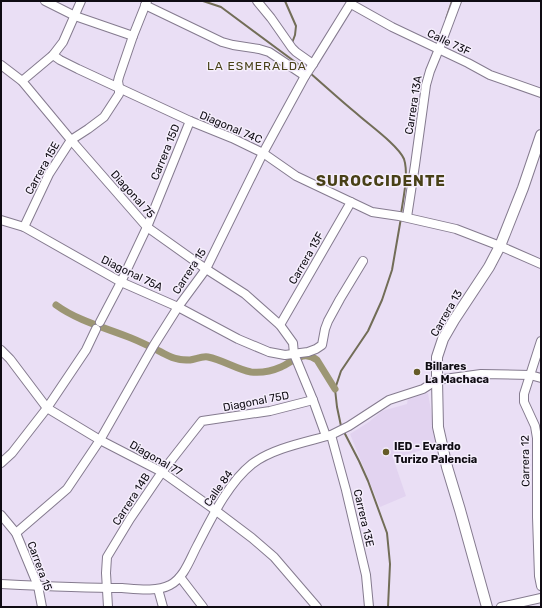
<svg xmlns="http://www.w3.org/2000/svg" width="542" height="608" font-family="Rubik,sans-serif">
  <rect width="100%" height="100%" fill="#eadff5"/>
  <polygon fill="#e2d3f0" points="428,393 437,446 393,458 406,496 380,507 350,434 369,422 382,411 407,404 408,398"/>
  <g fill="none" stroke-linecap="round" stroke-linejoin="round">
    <g stroke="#726d57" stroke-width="2">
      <polyline points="203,1 221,7 306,70"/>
      <polyline points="285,1 296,26 295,35 292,43"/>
      <polyline points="446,19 452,1"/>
      <path d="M310,73C325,86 340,100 356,113C368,124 398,145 404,159C409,174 403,199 401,214"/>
      <polyline points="341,426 337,407 335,389 341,371 368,331 382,300 392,270 401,218"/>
      <polyline points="343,430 359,461 368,481 383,522 387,533 390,564 388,607"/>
    </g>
    <path stroke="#9c9674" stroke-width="7" d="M56,305C78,321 106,328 131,338C141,342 151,347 161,352C167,355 172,358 178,359C182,360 187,360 190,360C196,359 202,356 208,357C223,360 236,369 251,372C261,373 272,371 281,367C293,362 303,349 317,360L335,389"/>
    <g stroke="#857b8f" stroke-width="10">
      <g id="minor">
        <polyline points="45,1 75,16 133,36"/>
        <polyline points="257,1 271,18 292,48 296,52 313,64"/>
        <polyline points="351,4 392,27 468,63 490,75 541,93"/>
        <polyline points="145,5 222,42 233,45 259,49 269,52 305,76"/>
        <polyline points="53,55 60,60 78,69 190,121 232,138 263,153 296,176 372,212 399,216 456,229 500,246 541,264"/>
        <polyline points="1,65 22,81 71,140 147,227 206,269 245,294 280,325 293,343 294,354 313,400 326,436"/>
        <polyline points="22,81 53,55 63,42 81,1"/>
        <polyline points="407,217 415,165 426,85 430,71 439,49 457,1"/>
        <polyline points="1,220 24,227 121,282 178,307 238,339 269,352 285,355 308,352 316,349 322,345 325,329 328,321 340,299 363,261"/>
        <polyline points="24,227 49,174 71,140 88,129 104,117 119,94 119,87 118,81 119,77 133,36 147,1"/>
        <polyline points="100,322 121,282 147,227 190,121"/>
        <polyline points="280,325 351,202"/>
        <polyline points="541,341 524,394 524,402 535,426 537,438 537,517 539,576 541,586"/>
        <polyline points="1,350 10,359 47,408 100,440 162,472 215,510 252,538 274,557 317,607"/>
        <polyline points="331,435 346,490 366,575 369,607"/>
        <polyline points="1,463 12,453 47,408 86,350 96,329"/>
        <polyline points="1,515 16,533 38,586 42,607"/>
        <polyline points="16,533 67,489 100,440 154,345 178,307 206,269 263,153 305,76 313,64 352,1"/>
        <polyline points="180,577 203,607"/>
        <path d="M1,584C41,586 82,588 122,588C136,589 157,592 170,585C184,578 190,559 197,546C211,519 228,483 252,464C273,448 307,442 331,435L349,426L389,400L423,389L437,380L481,374L530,375L541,378"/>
        <polyline points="158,589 163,607"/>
        <polyline points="108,607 106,573 107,557 130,519 162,472 202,421 270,411 313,400"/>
        <polyline points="501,607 541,598"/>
      </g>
    </g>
    <g stroke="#857b8f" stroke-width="12">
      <polyline id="tertiary" points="487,607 460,510 447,467 438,427 437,380 437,357 443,339 454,320 489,267 500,246 523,188 541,135"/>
    </g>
    <use href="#minor" stroke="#fff" stroke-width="8"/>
    <use href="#tertiary" stroke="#fff" stroke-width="10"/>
  </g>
  <g fill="#655b28" stroke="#f5eefc" stroke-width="1.5">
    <circle cx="417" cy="372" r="4"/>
    <circle cx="386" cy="452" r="4"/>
  </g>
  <g text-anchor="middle" stroke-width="3" stroke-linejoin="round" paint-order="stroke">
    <g font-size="11" fill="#0f0c13" stroke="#f5eefc">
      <text transform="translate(449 42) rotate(25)" y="4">Calle 73F</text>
      <text transform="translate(413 105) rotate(-81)" y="4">Carrera 13A</text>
      <text transform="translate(231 127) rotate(23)" y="4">Diagonal 74C</text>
      <text transform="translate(165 152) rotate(-68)" y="4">Carrera 15D</text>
      <text transform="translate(42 168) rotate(-61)" y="4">Carrera 15E</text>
      <text transform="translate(133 194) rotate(48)" y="4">Diagonal 75</text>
      <text transform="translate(306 258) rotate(-60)" y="4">Carrera 13F</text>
      <text transform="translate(189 271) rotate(-57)" y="4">Carrera 15</text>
      <text transform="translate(132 273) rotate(26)" y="4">Diagonal 75A</text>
      <text transform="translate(446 313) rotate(-60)" y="4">Carrera 13</text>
      <text transform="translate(256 401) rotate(-11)" y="4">Diagonal 75D</text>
      <text transform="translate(156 458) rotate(30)" y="4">Diagonal 77</text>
      <text transform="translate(525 461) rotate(-91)" y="4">Carrera 12</text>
      <text transform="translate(218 488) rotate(-55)" y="4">Calle 84</text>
      <text transform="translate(131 499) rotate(-57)" y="4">Carrera 14B</text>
      <text transform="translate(364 518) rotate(77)" y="4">Carrera 13E</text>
      <text transform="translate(40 566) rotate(70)" y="4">Carrera 15</text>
    </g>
    <g font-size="11" font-weight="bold" fill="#0f0c13" stroke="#f5eefc" text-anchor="start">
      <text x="425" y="370">Billares<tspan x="425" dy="13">La Machaca</tspan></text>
      <text x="394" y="450">IED - Evardo<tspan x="394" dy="13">Turizo Palencia</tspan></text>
    </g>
    <g font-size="12" letter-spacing="1" fill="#484017" stroke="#f5eefc">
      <text x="257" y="70">LA ESMERALDA</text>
    </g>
    <g font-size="15" font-weight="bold" letter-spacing="1" fill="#484017" stroke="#f5eefc">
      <text x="381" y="186">SUROCCIDENTE</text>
    </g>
  </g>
  <rect width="542" height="608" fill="none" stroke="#0f0c13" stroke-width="4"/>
</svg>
